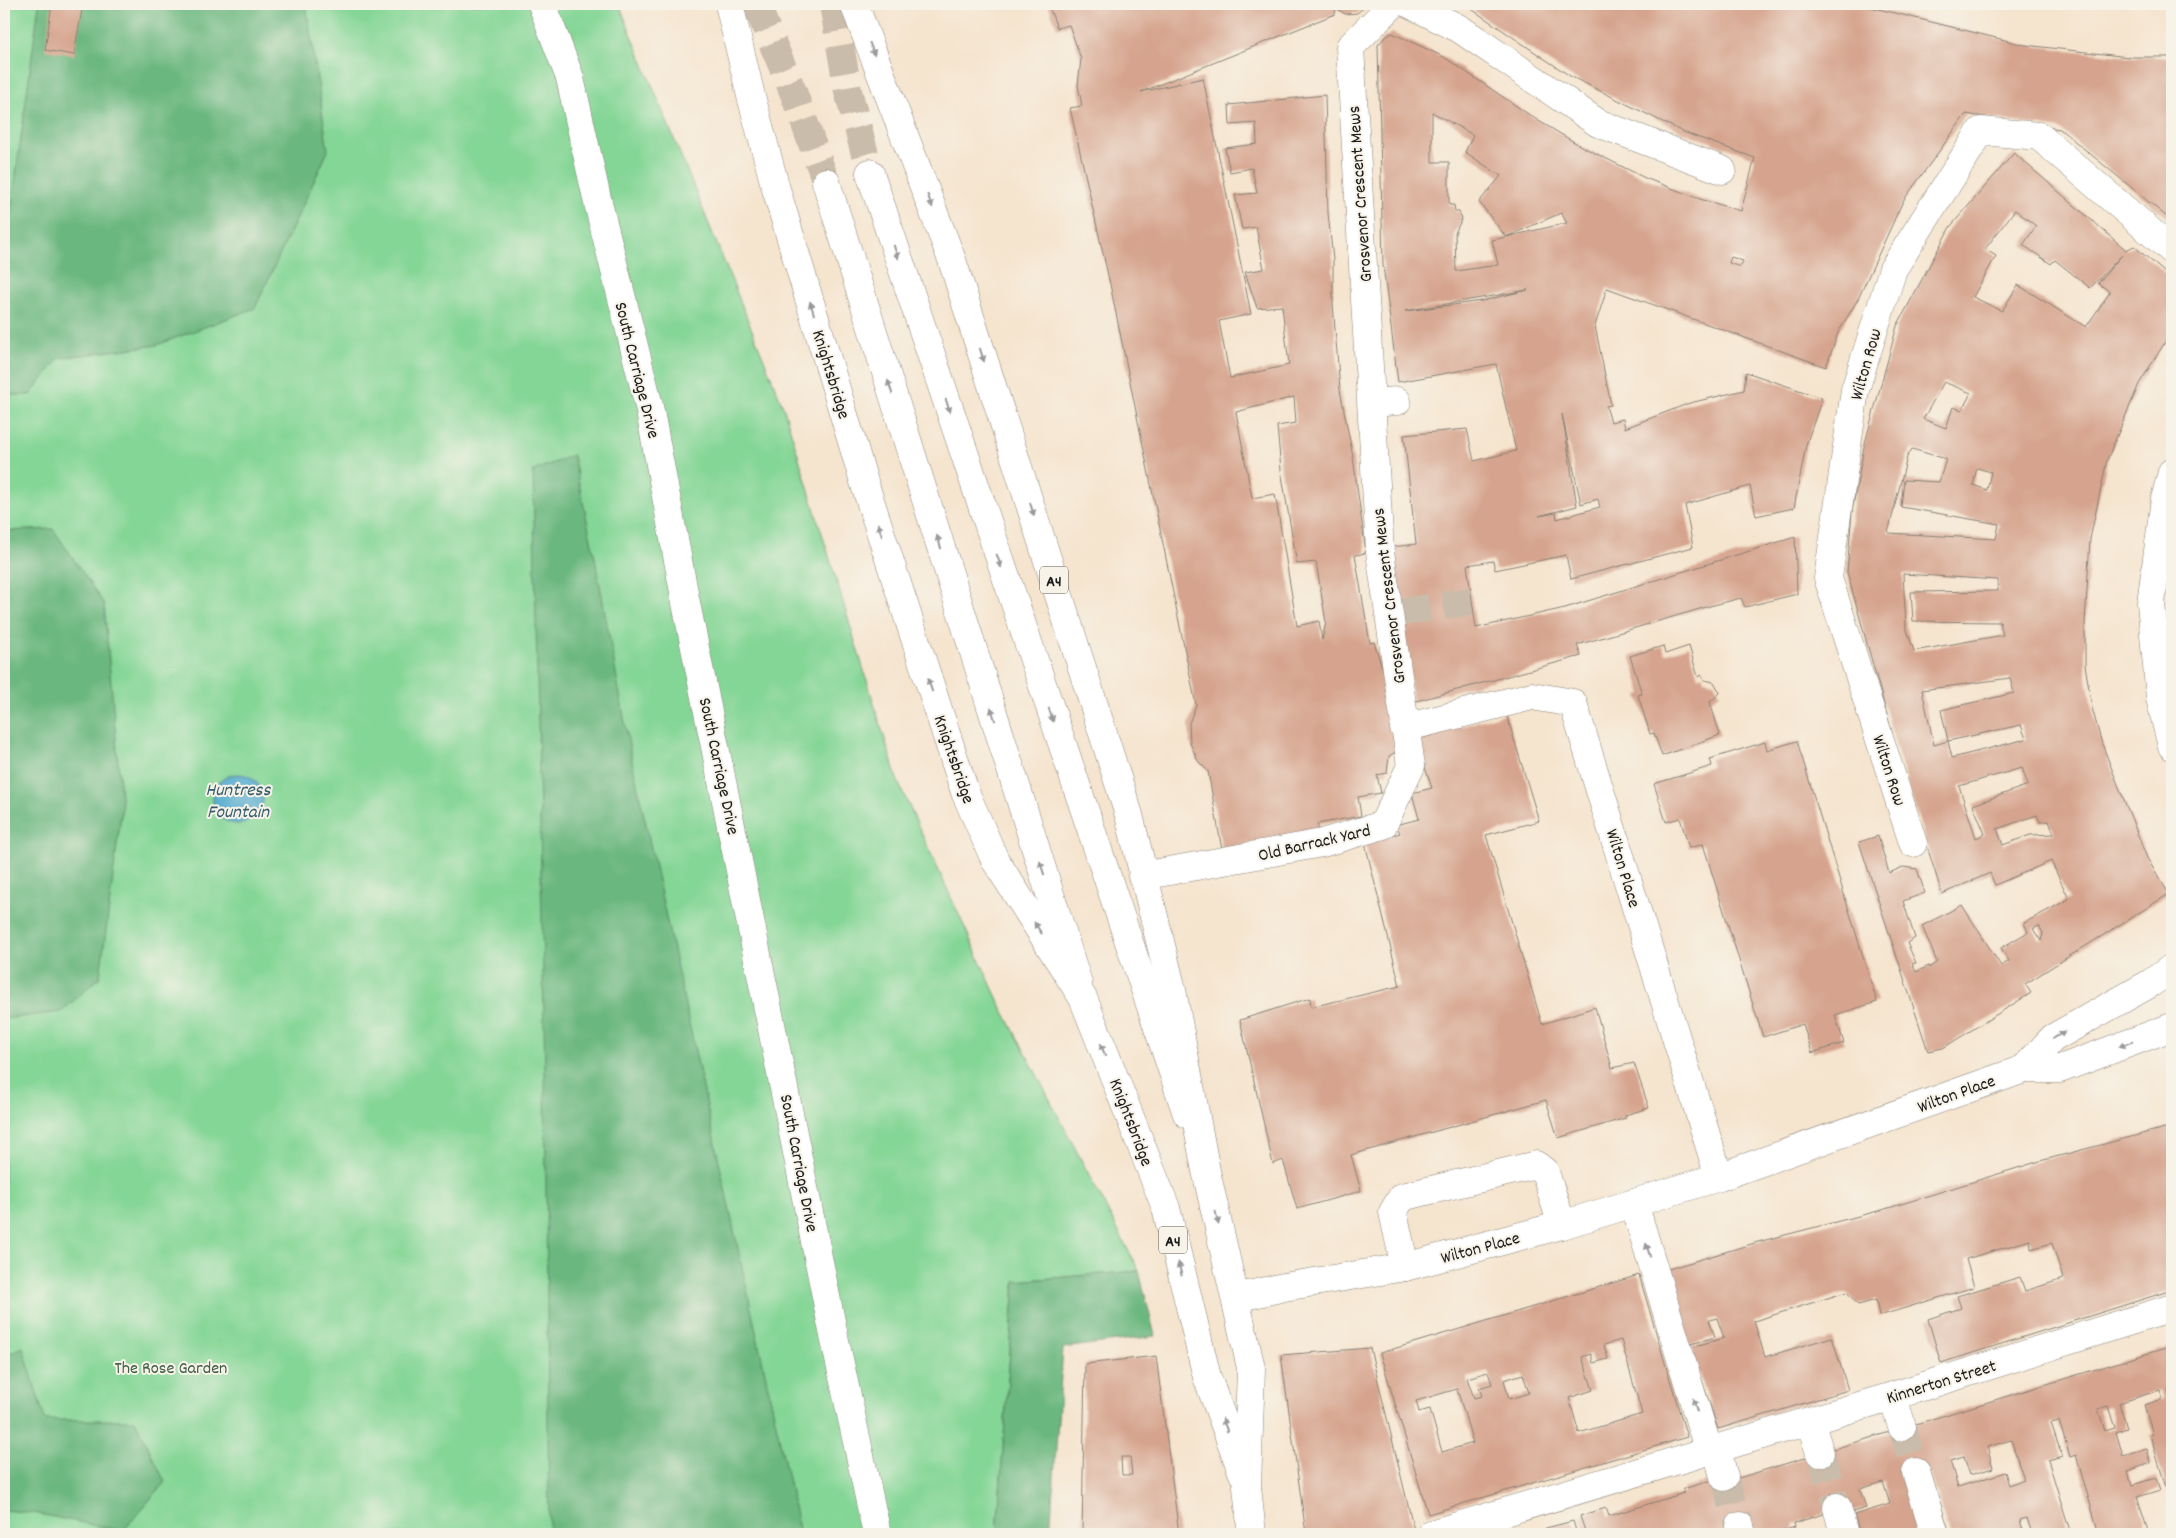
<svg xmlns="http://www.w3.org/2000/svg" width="2176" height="1538" font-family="Dekko,sans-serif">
  <rect width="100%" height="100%" fill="#f7f3e8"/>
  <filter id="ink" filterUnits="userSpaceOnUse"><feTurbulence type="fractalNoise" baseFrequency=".02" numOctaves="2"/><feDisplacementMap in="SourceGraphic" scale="10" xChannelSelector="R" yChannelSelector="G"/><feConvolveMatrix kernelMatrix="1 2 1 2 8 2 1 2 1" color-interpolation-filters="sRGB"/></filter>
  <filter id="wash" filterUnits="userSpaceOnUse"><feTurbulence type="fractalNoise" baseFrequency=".0096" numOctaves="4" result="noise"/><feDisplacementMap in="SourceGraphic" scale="20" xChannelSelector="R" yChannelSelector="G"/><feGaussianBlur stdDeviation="1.12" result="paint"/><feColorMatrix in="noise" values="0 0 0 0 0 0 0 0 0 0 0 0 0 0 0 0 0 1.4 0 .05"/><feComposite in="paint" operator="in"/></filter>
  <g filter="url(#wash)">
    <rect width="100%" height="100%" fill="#f5e4ce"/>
    <polygon fill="#84d696" stroke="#507959" points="4,4 619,4 783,406 898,782 999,1002 1139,1271 1015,1281 997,1534 4,1534"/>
    <g fill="#6bb77f" stroke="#446a4e">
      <polygon points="39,4 306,4 328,151 255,308 157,345 59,358 30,395 4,395 4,262"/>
      <polygon points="573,455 595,558 631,756 800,1534 549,1534 545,1072 533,471"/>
      <polygon points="53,529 104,604 122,807 100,977 61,1012 4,1019 4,531"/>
      <polygon points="1139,1271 1155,1336 1063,1348 1050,1534 997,1534 1015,1281"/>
      <polygon points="23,1347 45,1420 135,1420 165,1482 123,1531 34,1513 4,1510 4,1356"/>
    </g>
    <circle fill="#52abcf" stroke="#376476" cx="238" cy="799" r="25"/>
    <g id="blocks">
      <g fill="#d6a48e" fill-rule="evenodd">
        <polygon points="52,4 83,4 74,55 45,50"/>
        <path d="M1048,4H1368L1357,13L1345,14L1336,8L1335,14L1141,92L1203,78L1251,314L1219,321L1230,378L1289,365L1282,306L1257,308L1245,272L1264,269L1256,227L1242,229L1235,195L1257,193L1252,168L1230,172L1225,148L1257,144L1256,123L1230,125L1229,105L1325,95L1328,213L1333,260V304L1340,390L1353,457L1366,553L1355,555L1370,643L1374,642L1386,680L1397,751L1389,756L1387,773L1377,775L1381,793L1358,797L1361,816L1317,824L1319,831L1222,850L1208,771L1198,761L1190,743L1189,723L1196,705L1110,284L1070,108L1082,106L1078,85L1081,59L1069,25L1057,28ZM1294,397L1296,423L1277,426L1281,470L1297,564L1316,562L1326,622L1322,640L1319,621L1297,626L1275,494L1252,498L1236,412Z"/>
        <path d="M1464,4H1858L2025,45L2129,57H2172V221L2060,129L1966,114L1903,201L1858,299L1838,333L1826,367L1607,288L1595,326L1611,405L1606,406L1611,422L1623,419L1625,428L1690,403L1744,390L1746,372L1822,398L1806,445L1794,508L1756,516L1750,486L1685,505L1693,547L1571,579L1566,555L1495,570L1493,561L1467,565L1476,628L1565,608L1795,537L1797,594L1745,607L1741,598L1710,606L1577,645L1581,656L1413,702L1393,547L1416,544L1404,435L1467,429L1474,461L1516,451L1496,364L1398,382L1383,265L1378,45L1384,38L1392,33L1444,57L1537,120L1581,146L1645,178L1700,199L1741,211L1755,158L1683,132L1570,76ZM1432,112L1473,135L1465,152L1501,176L1479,202L1506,237L1492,240L1498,265L1456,271L1455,233L1462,218L1459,212L1455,211L1454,205H1449V162H1432ZM1561,213L1567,223L1506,237ZM1731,257L1743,261L1740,267L1729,263ZM1528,290L1482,301L1406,311H1405ZM1562,414L1581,504L1598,499L1600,507L1557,519L1556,513L1539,516L1577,506Z"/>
        <path d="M2014,153L2126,250L2134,246L2172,279L2166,288L2172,294V331L2139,384L2107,460L2090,539L2085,623V665L2092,708L2102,744L2147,858L2169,894L2025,984L2031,993L1943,1048L1928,1051L1859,842L1878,836L1889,873L1903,867L1917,869L1925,893L1903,901L1915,938L1907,943L1916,963L1912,964L1916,972L1929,966V968L1937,962L1922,926L1962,905L2001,966L2009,961L2001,948L2028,932L2024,923L2069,899L2051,861L1995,885L1990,873L1942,894L1898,754L1847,572L1852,512L1864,447L1897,326L1950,227ZM2015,210L2036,226L2023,245L2051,264L2055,260L2090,288L2122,255L2098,283L2110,292L2086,327L2018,285L2002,311L1973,297L1996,256L1985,249ZM1944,382L1971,393L1962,410L1953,407L1946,428L1923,419ZM1912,449L1946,459L1939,482L1904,480L1901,507L1999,524L1996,539L1888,533L1907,457ZM1977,468L1991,472L1987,490L1973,485ZM1903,574L1998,580V591L1911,592L1913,621L2000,622L2003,635L1914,651L1906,627ZM2010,678L2014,693L1941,710L1948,741L2021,725L2026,739L1952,758L1948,741L1934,745L1922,690ZM2022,768L2028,785L1973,805L1985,834L1976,838L1959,786ZM2037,815L2040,822L2049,821L2054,834L2030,835L2003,845L1997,829ZM2039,926L2043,933L2041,941L2033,929Z"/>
        <polygon points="1663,646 1665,654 1689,646 1698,677 1702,675 1704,680 1714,682 1720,693 1710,702 1720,735 1662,756 1654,733 1650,734 1638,695 1642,694 1630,656"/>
        <polygon points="1506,713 1539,821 1486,835 1542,1024 1595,1007 1612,1068 1634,1063 1649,1108 1625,1115 1626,1118 1558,1138 1546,1100 1351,1155 1361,1191 1297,1209 1283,1160 1273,1164 1240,1020 1310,998 1311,1007 1400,986 1365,843 1400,833 1396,825 1419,819 1412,793 1432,788 1416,740"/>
        <polygon points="1797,741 1877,1002 1835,1015 1844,1043 1812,1053 1803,1024 1763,1037 1703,844 1689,848 1680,818 1666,822 1654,784 1712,766 1710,759 1765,742 1767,750"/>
        <polygon points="2172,1126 2172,1290 1941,1363 1928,1319 1961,1308 1957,1296 2020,1277 2025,1291 2063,1279 2052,1243 2031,1249 2030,1240 1966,1259 1974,1287 1879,1316 1876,1300 1858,1305 1847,1292 1834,1296 1754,1321 1765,1357 1832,1337 1848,1390 1718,1429 1691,1347 1724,1338 1717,1318 1709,1320 1715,1337 1688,1345 1665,1270 1758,1242 1882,1210 2040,1161"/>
        <path d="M1639,1275L1687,1437L1428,1514L1380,1353ZM1621,1340L1642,1414L1579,1433L1569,1398L1593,1390L1582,1357L1591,1354L1593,1363L1608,1359L1604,1345ZM1488,1372L1492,1384L1479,1388L1482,1396L1474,1398L1467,1378ZM1523,1374L1529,1393L1509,1399L1504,1380ZM1457,1389L1473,1443L1442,1452L1430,1409L1419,1412L1416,1401Z"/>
        <path d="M2172,1346V1388L2168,1389L2170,1397L2172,1396V1507L2150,1435L2153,1434L2144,1405L2163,1399L2160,1390L2119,1403L2127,1428L2116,1432L2123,1456L2147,1449L2151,1463L2128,1471L2132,1485L2156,1478L2160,1490L2137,1497L2149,1534H2099L2076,1455L2070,1457L2059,1421L2051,1423L2062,1456L2048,1460L2071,1534H2032L2027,1518L2020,1520L2024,1534H1950L1929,1468L1904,1476L1920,1534H1860L1854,1515L1890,1504L1883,1482L1860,1489L1866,1508L1849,1513L1846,1504L1823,1511L1824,1514L1794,1523L1795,1527L1773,1534H1586L1580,1516L1606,1508L1609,1516L1684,1493L1683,1489L1730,1475L1732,1480ZM2108,1406L2115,1428L2105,1431L2098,1409ZM2011,1440L2024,1479L2009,1485L2005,1472L1958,1487L1950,1461L1964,1457L1970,1475L1993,1468L1987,1447Z"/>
        <polygon points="1370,1348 1415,1534 1306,1534 1281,1355"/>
        <path d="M1156,1356L1179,1534H1082L1085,1364ZM1121,1457H1130L1132,1475H1122Z"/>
        <polygon points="1573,1521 1577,1534 1547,1534 1546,1528"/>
      </g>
    </g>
  </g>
  <g filter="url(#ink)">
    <use href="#blocks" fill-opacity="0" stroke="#888075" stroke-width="1"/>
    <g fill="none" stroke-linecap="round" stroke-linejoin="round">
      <g stroke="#cabcaa" stroke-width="28" stroke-dasharray="28 14" stroke-linecap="butt">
        <polyline points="1402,612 1472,601"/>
        <polyline points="1902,1427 1916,1472"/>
        <polyline points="1820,1453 1837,1507"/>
        <polyline points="1724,1477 1740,1526"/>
      </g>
      <g stroke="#cabcaa" stroke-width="28" stroke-dasharray="28 14" stroke-linecap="butt">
        <polyline points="756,4 794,94 826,182"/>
        <polyline points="833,4 848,91 870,173"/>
      </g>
      <g stroke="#888075" stroke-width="29">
        <g id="minor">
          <polyline points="542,4 570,78 598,203 649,406 686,603 834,1336 877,1534"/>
          <polyline points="1410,4 1460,29 1598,123 1722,170"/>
          <polyline points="1372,403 1397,401"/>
          <polyline points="2172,472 2165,499 2151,603 2160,698 2172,746"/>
          <polyline points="1404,728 1532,696 1573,703 1719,1177"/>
          <polyline points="1913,843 1828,578 1855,390 1893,269 1981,131 2039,136 2172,250"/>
          <polyline points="1142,876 1322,843 1383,825 1411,766 1380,552 1350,47 1393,4"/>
          <polyline points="2024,1069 2053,1038 2151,983 2172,968"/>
          <polyline points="1634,1203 1709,1452"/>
          <polyline points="1405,1267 1393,1212 1402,1197 1536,1165 1545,1172 1562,1225"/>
          <polyline points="1236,1298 1284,1287 1405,1267 1562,1225 1719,1177 2024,1069 2060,1069 2172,1027"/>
          <polyline points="1893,1396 1902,1427"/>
          <polyline points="1810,1421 1820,1453"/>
          <polyline points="1717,1450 1724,1477"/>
          <polyline points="1916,1472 1935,1534"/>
          <polyline points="1837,1507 1844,1534"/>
          <polyline points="1740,1526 1742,1534"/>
          <polyline points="1431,1534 1893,1396 2172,1308"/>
        </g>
      </g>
      <g stroke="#888075" stroke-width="29">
        <g id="major">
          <polyline points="870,173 1187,1114"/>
          <polyline points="826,182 1078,983"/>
        </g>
      </g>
      <g stroke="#888075" stroke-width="29">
        <g id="highway">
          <polyline points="729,4 751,96 776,189 865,485 965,792 995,860 1083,998 1166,1208 1207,1377 1243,1474"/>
          <polyline points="854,4 952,260 1129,815 1172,990 1206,1171 1251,1368 1247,1487 1252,1534"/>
        </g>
      </g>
      <use href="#minor" stroke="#fff" stroke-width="28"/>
      <use href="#major" stroke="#fff" stroke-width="28"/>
      <use href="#highway" stroke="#fff" stroke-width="28"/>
    </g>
    <defs><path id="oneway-solid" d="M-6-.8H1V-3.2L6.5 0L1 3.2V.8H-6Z" transform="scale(1.25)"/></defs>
    <g fill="#999">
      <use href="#oneway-solid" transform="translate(872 49) rotate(69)"/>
      <use href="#oneway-solid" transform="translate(930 201) rotate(69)"/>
      <use href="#oneway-solid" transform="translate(896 252) rotate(71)"/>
      <use href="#oneway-solid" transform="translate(812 308) rotate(-107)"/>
      <use href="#oneway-solid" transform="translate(982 355) rotate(72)"/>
      <use href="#oneway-solid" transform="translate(890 387) rotate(-108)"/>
      <use href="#oneway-solid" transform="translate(948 406) rotate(71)"/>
      <use href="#oneway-solid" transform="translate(1032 509) rotate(72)"/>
      <use href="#oneway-solid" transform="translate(880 530) rotate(-108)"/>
      <use href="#oneway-solid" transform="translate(939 542) rotate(-108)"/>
      <use href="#oneway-solid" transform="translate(999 561) rotate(71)"/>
      <use href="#oneway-solid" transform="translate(930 685) rotate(-108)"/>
      <use href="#oneway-solid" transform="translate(993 714) rotate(-108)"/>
      <use href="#oneway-solid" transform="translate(1051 715) rotate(71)"/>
      <use href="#oneway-solid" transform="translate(1042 868) rotate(-108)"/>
      <use href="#oneway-solid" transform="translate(1038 928) rotate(-123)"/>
      <use href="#oneway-solid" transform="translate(2059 1035) rotate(-32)"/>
      <use href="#oneway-solid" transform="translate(2126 1044) rotate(160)"/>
      <use href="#oneway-solid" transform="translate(1103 1050) rotate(-111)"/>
      <use href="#oneway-solid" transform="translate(1217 1218) rotate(77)"/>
      <use href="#oneway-solid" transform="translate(1648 1250) rotate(-107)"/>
      <use href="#oneway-solid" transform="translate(1180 1269) rotate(-104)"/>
      <use href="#oneway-solid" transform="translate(1695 1405) rotate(-107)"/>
      <use href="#oneway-solid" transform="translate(1225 1425) rotate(-110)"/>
    </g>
  </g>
  <g text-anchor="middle" stroke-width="4" stroke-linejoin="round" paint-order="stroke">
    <g fill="#f7f3e8" stroke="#5e5c59" stroke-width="1">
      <rect x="1040" y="566.5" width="28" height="27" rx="4"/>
      <rect x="1159" y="1226.5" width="28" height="27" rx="4"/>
    </g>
    <g font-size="16" font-weight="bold" fill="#1c1c1c">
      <text x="1054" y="586">A4</text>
      <text x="1173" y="1246">A4</text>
    </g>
    <g font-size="18" fill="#1c1c1c" stroke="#f7f3e8">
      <text transform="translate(1359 194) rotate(-94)" y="6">Grosvenor Crescent Mews</text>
      <text transform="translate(1865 364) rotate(-74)" y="6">Wilton Row</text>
      <text transform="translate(638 370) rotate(76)" y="6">South Carriage Drive</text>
      <text transform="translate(832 374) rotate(73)" y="6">Knightsbridge</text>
      <text transform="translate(1388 596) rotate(-97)" y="6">Grosvenor Crescent Mews</text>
      <text transform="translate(955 759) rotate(71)" y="6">Knightsbridge</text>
      <text transform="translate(720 766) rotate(78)" y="6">South Carriage Drive</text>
      <text transform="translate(1890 770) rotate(72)" y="6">Wilton Row</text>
      <text transform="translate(1314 842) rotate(-13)" y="6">Old Barrack Yard</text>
      <text transform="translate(1624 868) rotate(73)" y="6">Wilton Place</text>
      <text transform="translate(1956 1093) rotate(-20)" y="6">Wilton Place</text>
      <text transform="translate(1132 1122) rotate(69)" y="6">Knightsbridge</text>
      <text transform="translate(800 1163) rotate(79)" y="6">South Carriage Drive</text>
      <text transform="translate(1480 1247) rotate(-15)" y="6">Wilton Place</text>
      <text transform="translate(1941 1381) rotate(-17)" y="6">Kinnerton Street</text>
    </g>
    <g font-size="18" fill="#405d47" stroke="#f7f3e8">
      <text x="171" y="1373">The Rose Garden</text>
    </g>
    <g font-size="19" font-style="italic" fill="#345c6d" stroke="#f7f3e8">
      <text x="238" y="795">Huntress<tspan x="238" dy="22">Fountain</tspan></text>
    </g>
  </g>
  <rect width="2176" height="1538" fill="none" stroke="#f7f3e8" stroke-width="20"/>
</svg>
